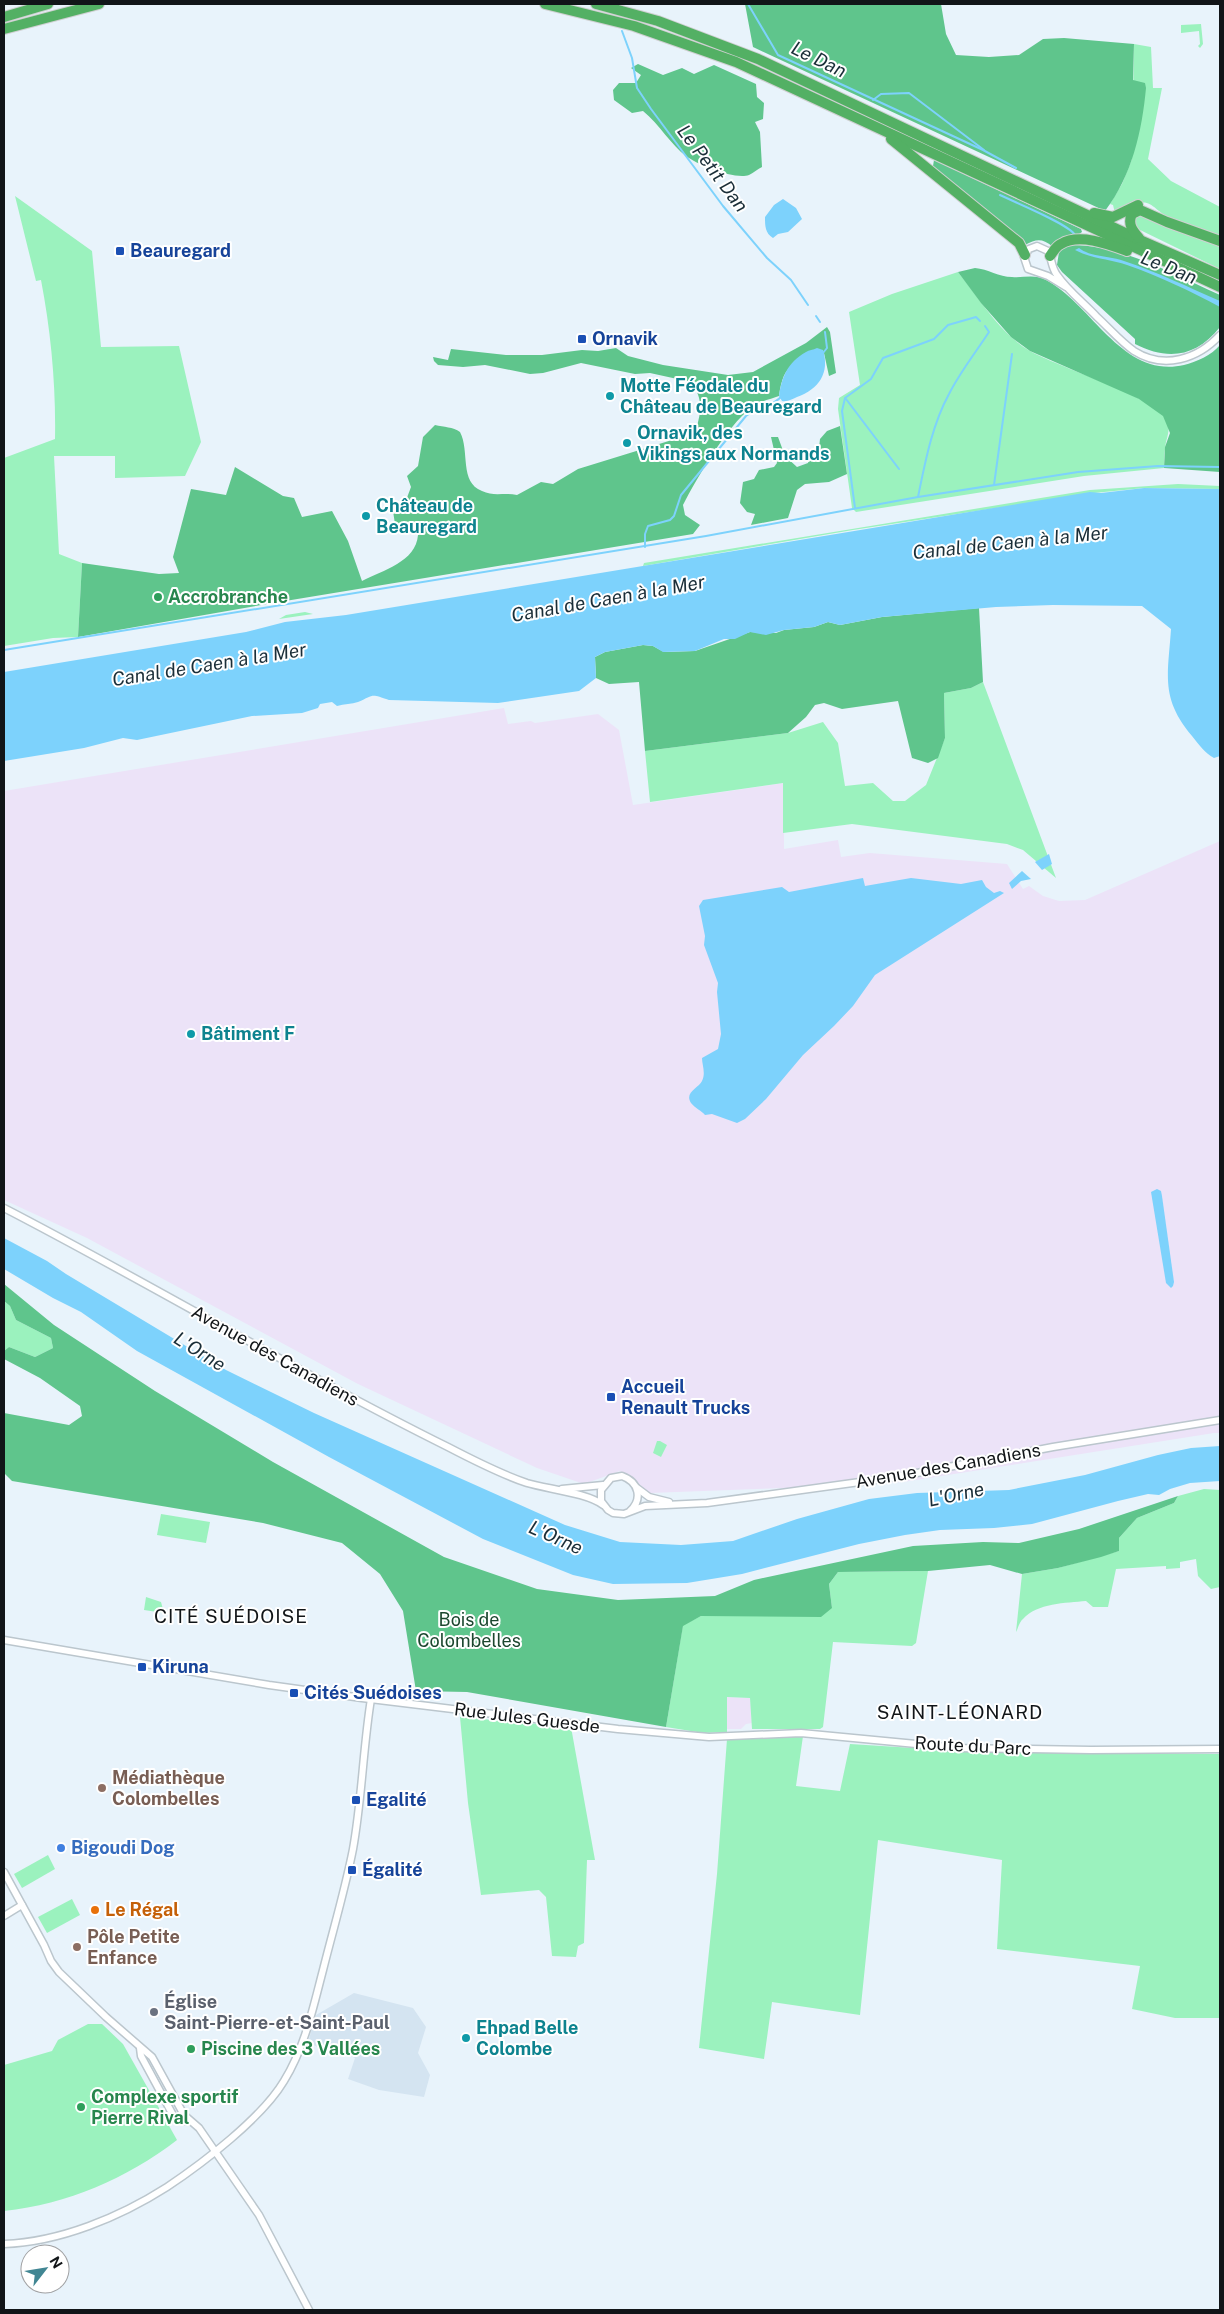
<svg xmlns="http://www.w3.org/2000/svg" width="1224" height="2314" font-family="'Public Sans',sans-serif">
  <rect width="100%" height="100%" fill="#e8f3fb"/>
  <g fill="#ece3f8">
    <polygon points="504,708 508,724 531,721 535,723 598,714 619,730 633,805 784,783 784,849 838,840 841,857 870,853 1007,864 1023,889 1029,886 1043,896 1059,901 1085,900 1220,841 1220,1433 1214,1433 903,1482 839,1486 650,1493 620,1471 584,1484 537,1468 358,1384 87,1238 4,1200 4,791"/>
    <polygon points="727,1697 750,1698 752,1723 746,1724 741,1729 727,1729"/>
  </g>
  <polygon fill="#d4e4f1" points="354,1993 413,2008 426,2027 418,2053 430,2075 424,2097 379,2090 348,2079 355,2058 332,2047 329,2053 308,2042 316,2015"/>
  <g fill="#9bf2be">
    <polygon points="1201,24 1203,44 1200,48 1198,46 1200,44 1199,31 1181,33 1181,25"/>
    <path d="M1134,44L1151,47L1153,88H1162L1148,159L1171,181L1220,207V236C1207,232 1191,229 1178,223C1144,206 1156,192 1115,213L1113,205L1110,204L1122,184L1132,159Z"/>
    <path d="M15,196L92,251L101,347L179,346L201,442L185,476L115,478V456H54L59,554L82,563L78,637L53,638L4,646V458L55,439C56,386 51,332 41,280L36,281Z"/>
    <polygon points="1138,214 1183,233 1220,245 1220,269 1136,228 1134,219"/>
    <path d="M958,272C980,299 999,333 1030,351C1056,366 1152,397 1164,416C1173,430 1166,436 1165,449C1164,455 1164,462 1164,468L1084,476L856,512L852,508L838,409L839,398L860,385L849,312L892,294Z"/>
    <polygon points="1178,484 1220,486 1220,489 1144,488 1094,493 853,530 643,566 644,563 1090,490"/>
    <polygon points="305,612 313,614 279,619 286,615"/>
    <polygon points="983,682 1056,878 1023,850 1007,844 852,824 783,833 783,783 650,802 645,751 788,733 823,722 838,743 845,786 873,783 893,801 905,801 926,785 945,738 944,693 971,688"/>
    <polygon points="4,1301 10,1306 16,1320 51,1338 53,1348 35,1357 9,1347 4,1351"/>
    <polygon points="657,1441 660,1441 667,1445 661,1457 653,1453"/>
    <path d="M1204,1489L1220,1490V1587L1211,1589L1198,1576L1196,1559L1180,1562V1568L1166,1569V1566L1116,1569L1108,1607H1093L1086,1601C1066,1603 1037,1603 1023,1619C1019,1622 1018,1629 1016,1632L1022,1574L1058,1568L1119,1551V1538L1137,1518L1174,1503L1178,1496Z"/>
    <polygon points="161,1514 210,1522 206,1543 157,1535"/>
    <polygon points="928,1571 916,1643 912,1646 833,1642 823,1727 820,1729 752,1729 750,1698 727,1697 727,1732 703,1733 666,1727 683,1625 701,1616 749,1616 832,1608 829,1584 838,1572"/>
    <polygon points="146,1597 161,1602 164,1613 144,1610"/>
    <polygon points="460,1717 571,1727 595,1860 587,1860 584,1943 578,1946 576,1957 552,1956 546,1897 539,1890 481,1895 468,1803"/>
    <polygon points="803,1736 796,1786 840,1791 850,1744 977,1752 1220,1754 1220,2018 1175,2018 1132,2009 1140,1966 997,1949 1002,1860 878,1840 860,2015 772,2002 764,2059 699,2048 717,1874 727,1739"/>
    <polygon points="48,1855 55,1869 22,1888 14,1874"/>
    <polygon points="72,1899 80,1915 47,1933 38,1917"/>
    <path d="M88,2024H102L123,2044L177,2140C126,2179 68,2204 4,2211V2065L52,2051L58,2040Z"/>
  </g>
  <g fill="#5fc58c">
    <path d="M745,4H941L946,34L956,55L989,57L1019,55L1043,39L1064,38L1134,44L1133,80L1145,83L1146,88C1142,131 1132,176 1105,211L753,47Z"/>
    <path d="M638,64L663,75L682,68L694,74L714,65L756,84L757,97L764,103L763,119L755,122L760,132L762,167C758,169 753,173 749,175C735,180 698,165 686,156C672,146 659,124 643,111L632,113L614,100L613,90L619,83H636L641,75L631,68Z"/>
    <path d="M934,160L1081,229L1082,232C1074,239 1063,236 1052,246C1042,238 1036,239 1025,245L933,166Z"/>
    <path d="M1068,245C1122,244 1172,274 1220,295V327C1196,357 1168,361 1135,344V339L1062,272L1057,265L1059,252Z"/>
    <path d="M975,268C988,269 999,277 1012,277C1024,278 1035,274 1046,280C1093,305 1122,379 1184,365C1196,362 1212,355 1220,345V472L1164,468L1165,447L1170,433L1163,416L1139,399L1030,351L1011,337L981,303L958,272Z"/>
    <path d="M827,327L830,332L836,373L829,376L824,353C794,364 784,361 779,396C771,399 757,402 751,408C727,426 697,478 683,505L685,515L700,525L693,534L267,604L78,637L82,563L159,574L179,573L173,557L191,489L226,495L235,467L283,496L294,498L302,517L332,511L348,541L362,581C383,570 416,562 418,535L405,531L395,524L393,511L405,503L411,487L407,476L418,466L423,437L435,425C444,427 453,427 460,432C470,451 459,482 482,491C494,497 505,492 517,495L541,482L553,484L578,469L672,440L697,426C702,408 702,397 691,382L650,373L635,374L581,363L543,373L530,374L485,365L463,367L438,365L434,361L433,357L448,360L451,349L506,355H542L582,350L598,351L616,348L628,356L663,365L728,375L753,372L806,343Z"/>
    <polygon points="840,426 847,474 829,482 805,484 797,490 788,518 751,525 755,514 747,512 740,503 743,482 754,479 759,470 774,467 777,463 771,437 778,437 785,456 797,467 808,463 811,451 819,448 820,439 827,431"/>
    <polygon points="979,608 983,682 971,688 944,693 945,738 938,758 928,763 912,758 898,701 842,709 824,703 815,705 806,717 788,733 645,751 639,682 609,684 596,678 595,657 605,652 643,645 653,646 664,652 695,651 750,632 776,633 784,630 814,627 828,622 840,625 882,617"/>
    <polygon points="4,1284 54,1325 155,1391 273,1462 444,1557 537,1589 618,1600 715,1596 754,1580 913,1546 983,1542 1019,1543 1079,1529 1178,1496 1174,1503 1137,1518 1119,1538 1119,1551 1101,1557 1058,1568 1022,1574 990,1565 928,1571 838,1572 829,1584 832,1608 821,1617 701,1616 683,1626 666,1727 467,1692 416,1691 403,1611 380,1574 342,1543 263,1523 12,1481 4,1473 4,1413 69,1425 82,1416 80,1406 40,1378 4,1359 4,1351 9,1347 35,1357 53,1348 51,1338 16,1320 10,1306 4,1301"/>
  </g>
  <g fill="#7dd2fc">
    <path d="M783,199L796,208L802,219L788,232L778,234L773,238C765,233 765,226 765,217L774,205Z"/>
    <path d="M1079,248C1090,257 1110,256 1124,261C1157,272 1188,287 1220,301V307C1190,291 1159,276 1127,265C1110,259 1092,259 1075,250Z"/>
    <path d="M817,348L823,350C830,373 819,389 797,397C792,399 788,402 782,401L779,396C782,377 787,363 806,352C809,350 813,350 817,348Z"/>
    <path d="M1144,488L1220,489V756L1214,758C1205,753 1199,745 1192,736C1160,698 1168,675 1171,629L1142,606L1053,605L996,607L882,617L840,625L828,622L814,627L784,630L766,635L750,632L735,639H724L695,651L663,652L653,646L643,645L605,652L595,657L596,678L579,691L498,703L389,700C370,693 374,695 358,702C352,704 344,704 337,706L332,702L320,704L318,708L302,713L252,716L137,740L123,738L84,748L4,761V672L246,632L285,622L346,615L1090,492L1101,493Z"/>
    <polygon points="1049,854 1052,864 1042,870 1035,862"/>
    <polygon points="1022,871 1031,879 1021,881 1012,889 1009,883"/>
    <path d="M863,878L865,886L911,878L961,884L982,880L986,887L994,893L1000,891L1004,893L875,975L853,1006L834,1026L803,1055L766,1099L745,1119L737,1123L712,1114L705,1115C702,1111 695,1108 691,1103C684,1092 699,1088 702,1081C706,1073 702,1065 702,1058L718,1049L721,1034L717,992L718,983L704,945L705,936L699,906L703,900L782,887L789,892Z"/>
    <polygon points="1157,1189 1161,1191 1162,1196 1174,1282 1173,1286 1171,1288 1166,1283 1151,1192"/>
    <polygon points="4,1238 47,1261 66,1274 226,1370 314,1413 565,1525 620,1542 681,1545 733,1541 797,1519 869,1499 917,1493 1009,1490 1085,1475 1158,1455 1191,1448 1220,1446 1220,1481 1190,1483 1170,1489 1159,1495 1148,1494 1118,1501 1032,1524 994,1528 940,1530 905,1535 859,1544 742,1574 687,1583 613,1584 573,1575 483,1539 329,1457 137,1351 81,1312 53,1298 4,1269"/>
  </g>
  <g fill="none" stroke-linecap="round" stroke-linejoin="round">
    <g stroke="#7dd2fc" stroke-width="2">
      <polyline points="748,4 778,55 983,150 1016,168"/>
      <polyline points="622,31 632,58 637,88 651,109 723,206 767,258 791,280 808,305"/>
      <polyline points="873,100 881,94 909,93 984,150"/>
      <path d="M1000,195C1014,202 1069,224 1075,235"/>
      <polyline points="816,316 820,322"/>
      <polyline points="823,353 827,348 825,332"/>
      <polyline points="846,399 899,469"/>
      <polyline points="994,485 1012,354"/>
      <path d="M918,497C925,463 932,425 949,394C960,372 976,352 989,332L985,326"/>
      <polyline points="855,508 842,411 845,398 871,379 883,358 934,339 948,325 976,317 980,321"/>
      <path d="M645,547V534L648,526L670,520L674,516L681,495L746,416C758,407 771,408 782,396"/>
      <polyline points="4,650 706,536 918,497 1078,472 1158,466 1220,467"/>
    </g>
    <g stroke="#bbc6cd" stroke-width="9">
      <g id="minor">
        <path d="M1066,287L1048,276L1028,269L1024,257L1029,249L1037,246L1048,251C1052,259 1051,267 1057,275C1068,291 1084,303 1097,317C1109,328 1121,342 1134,351C1164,370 1198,359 1220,335"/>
        <path d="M4,1208C153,1285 297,1372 448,1447C473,1460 500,1474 527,1483C547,1489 588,1493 603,1505"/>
        <polyline points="637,1488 649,1497 669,1502"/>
        <polyline points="562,1489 603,1485"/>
        <path d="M630,1511C643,1499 639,1482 622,1476L611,1478L601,1490V1501L608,1510L613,1513L624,1514L645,1506L707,1503L896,1477L1053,1447L1220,1420"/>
        <polyline points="4,1640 269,1685 362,1698 618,1729 709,1737 801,1733 958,1748 1091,1750 1220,1749"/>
        <polyline points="4,1872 44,1945 51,1961 59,1972 106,2017 152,2057 184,2115 199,2128 259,2215 309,2310"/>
        <polyline points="4,1916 22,1905"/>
        <polyline points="140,2048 141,2056 174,2117 180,2121 189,2121"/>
        <path d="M4,2244C60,2242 120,2217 167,2187C203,2163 262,2118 284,2081C305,2047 313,2008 323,1970C333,1930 345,1890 353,1849C362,1799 363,1748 371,1699"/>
      </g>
    </g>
    <g stroke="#cfd0d1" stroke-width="12">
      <g id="highway">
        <polyline points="545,4 634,26 736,62 1220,287"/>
        <polyline points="596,4 658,21 758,59 1140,240 1220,275"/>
        <polyline points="4,17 48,4"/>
        <polyline points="4,29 99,4"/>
        <polyline points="891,139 1019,243 1025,255"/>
        <polyline points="1094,213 1113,217 1138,205"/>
        <path d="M1139,238C1133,231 1127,224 1132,214L1140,210L1167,222L1220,241"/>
        <path d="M1050,256C1053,252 1056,246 1061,244C1079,233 1108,244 1127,251"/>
      </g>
    </g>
    <use href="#minor" stroke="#fff" stroke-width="6"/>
    <use href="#highway" stroke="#53b064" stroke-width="10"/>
  </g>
  <g fill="#1a4fb4" stroke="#fff" stroke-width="2">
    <rect x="115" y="246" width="10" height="10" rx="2.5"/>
    <rect x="577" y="334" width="10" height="10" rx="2.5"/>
    <rect x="606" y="1392" width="10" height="10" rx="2.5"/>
    <rect x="137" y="1662" width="10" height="10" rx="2.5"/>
    <rect x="289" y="1688" width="10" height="10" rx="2.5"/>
    <rect x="351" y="1795" width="10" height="10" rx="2.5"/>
    <rect x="347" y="1865" width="10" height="10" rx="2.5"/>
  </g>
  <g fill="#0f9aa8" stroke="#fff" stroke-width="2">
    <circle cx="610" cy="396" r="5"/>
    <circle cx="627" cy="443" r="5"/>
    <circle cx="366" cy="516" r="5"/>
    <circle cx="191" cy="1034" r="5"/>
    <circle cx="466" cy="2038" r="5"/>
  </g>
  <g fill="#2e9e5b" stroke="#fff" stroke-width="2">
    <circle cx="158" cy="597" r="5"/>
    <circle cx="191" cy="2049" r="5"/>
    <circle cx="81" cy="2107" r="5"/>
  </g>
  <g fill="#8d6e63" stroke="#fff" stroke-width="2">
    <circle cx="102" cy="1788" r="5"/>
    <circle cx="77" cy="1947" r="5"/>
  </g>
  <circle fill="#3f7fe0" stroke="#fff" stroke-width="2" cx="61" cy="1848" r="5"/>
  <circle fill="#e8710a" stroke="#fff" stroke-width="2" cx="95" cy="1910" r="5"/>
  <circle fill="#6b7280" stroke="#fff" stroke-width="2" cx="154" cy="2012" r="5"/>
  <g text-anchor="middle" stroke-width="4" stroke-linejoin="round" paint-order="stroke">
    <g font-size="18" font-weight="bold" fill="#164399" stroke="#fff" text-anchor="start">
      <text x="130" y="257">Beauregard</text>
      <text x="592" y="345">Ornavik</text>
      <text x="621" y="1393">Accueil<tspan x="621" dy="21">Renault Trucks</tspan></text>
      <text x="152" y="1673">Kiruna</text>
      <text x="304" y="1699">Cités Suédoises</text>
      <text x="366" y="1806">Egalité</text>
      <text x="362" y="1876">Égalité</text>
    </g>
    <g font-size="18" font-weight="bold" fill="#0d838f" stroke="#fff" text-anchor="start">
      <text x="620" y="392">Motte Féodale du<tspan x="620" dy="21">Château de Beauregard</tspan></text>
      <text x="637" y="439">Ornavik, des<tspan x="637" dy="21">Vikings aux Normands</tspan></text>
      <text x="376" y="512">Château de<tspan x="376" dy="21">Beauregard</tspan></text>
      <text x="201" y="1040">Bâtiment F</text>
      <text x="476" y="2034">Ehpad Belle<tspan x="476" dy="21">Colombe</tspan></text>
    </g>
    <g font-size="18" font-weight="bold" fill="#27864d" stroke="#fff" text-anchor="start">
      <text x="168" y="603">Accrobranche</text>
      <text x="201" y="2055">Piscine des 3 Vallées</text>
      <text x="91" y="2103">Complexe sportif<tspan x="91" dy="21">Pierre Rival</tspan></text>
    </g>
    <g font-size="18" fill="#111518" stroke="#fff">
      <text transform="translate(275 1356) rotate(29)" y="6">Avenue des Canadiens</text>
      <text transform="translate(948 1466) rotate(-10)" y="6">Avenue des Canadiens</text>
      <text transform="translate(527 1718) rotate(7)" y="6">Rue Jules Guesde</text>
      <text transform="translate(973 1746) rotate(3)" y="6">Route du Parc</text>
    </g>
    <g font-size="18" fill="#1c472f" stroke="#fff">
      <text x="469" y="1626">Bois de<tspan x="469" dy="21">Colombelles</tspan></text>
    </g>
    <g font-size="18" font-weight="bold" fill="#785e54" stroke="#fff" text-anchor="start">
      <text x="112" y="1784">Médiathèque<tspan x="112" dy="21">Colombelles</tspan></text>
      <text x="87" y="1943">Pôle Petite<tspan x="87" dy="21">Enfance</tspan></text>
    </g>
    <g font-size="18" font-weight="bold" fill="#366cbe" stroke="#fff" text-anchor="start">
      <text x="71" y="1854">Bigoudi Dog</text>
    </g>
    <g font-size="18" font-weight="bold" fill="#c56008" stroke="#fff" text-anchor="start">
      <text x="105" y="1916">Le Régal</text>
    </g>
    <g font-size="18" font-weight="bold" fill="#5b616d" stroke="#fff" text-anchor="start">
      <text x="164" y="2008">Église<tspan x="164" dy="21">Saint-Pierre-et-Saint-Paul</tspan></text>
    </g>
    <g font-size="19" font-style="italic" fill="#1a2e38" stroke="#fff">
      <text transform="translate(819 59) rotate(26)" y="7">Le Dan</text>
      <text transform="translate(713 168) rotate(53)" y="7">Le Petit Dan</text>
      <text transform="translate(1169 267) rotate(22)" y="7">Le Dan</text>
      <text transform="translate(1010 542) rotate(-6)" y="7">Canal de Caen à la Mer</text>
      <text transform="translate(608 598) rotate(-10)" y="7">Canal de Caen à la Mer</text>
      <text transform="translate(209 664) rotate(-9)" y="7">Canal de Caen à la Mer</text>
      <text transform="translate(200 1351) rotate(32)" y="7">L'Orne</text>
      <text transform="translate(956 1494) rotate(-12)" y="7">L'Orne</text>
      <text transform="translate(556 1537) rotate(24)" y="7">L'Orne</text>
    </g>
    <g font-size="19" letter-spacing="1" fill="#111518" stroke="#fff">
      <text x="231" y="1623">CITÉ SUÉDOISE</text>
      <text x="960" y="1719">SAINT-LÉONARD</text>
    </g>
  </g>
  <rect width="1224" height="2314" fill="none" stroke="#111518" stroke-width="10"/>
  <g transform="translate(45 2269) rotate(59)"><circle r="24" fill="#ffffff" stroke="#a0a1a3"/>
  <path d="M0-4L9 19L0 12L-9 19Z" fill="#418693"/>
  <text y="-8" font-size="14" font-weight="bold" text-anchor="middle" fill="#111518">N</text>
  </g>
</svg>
